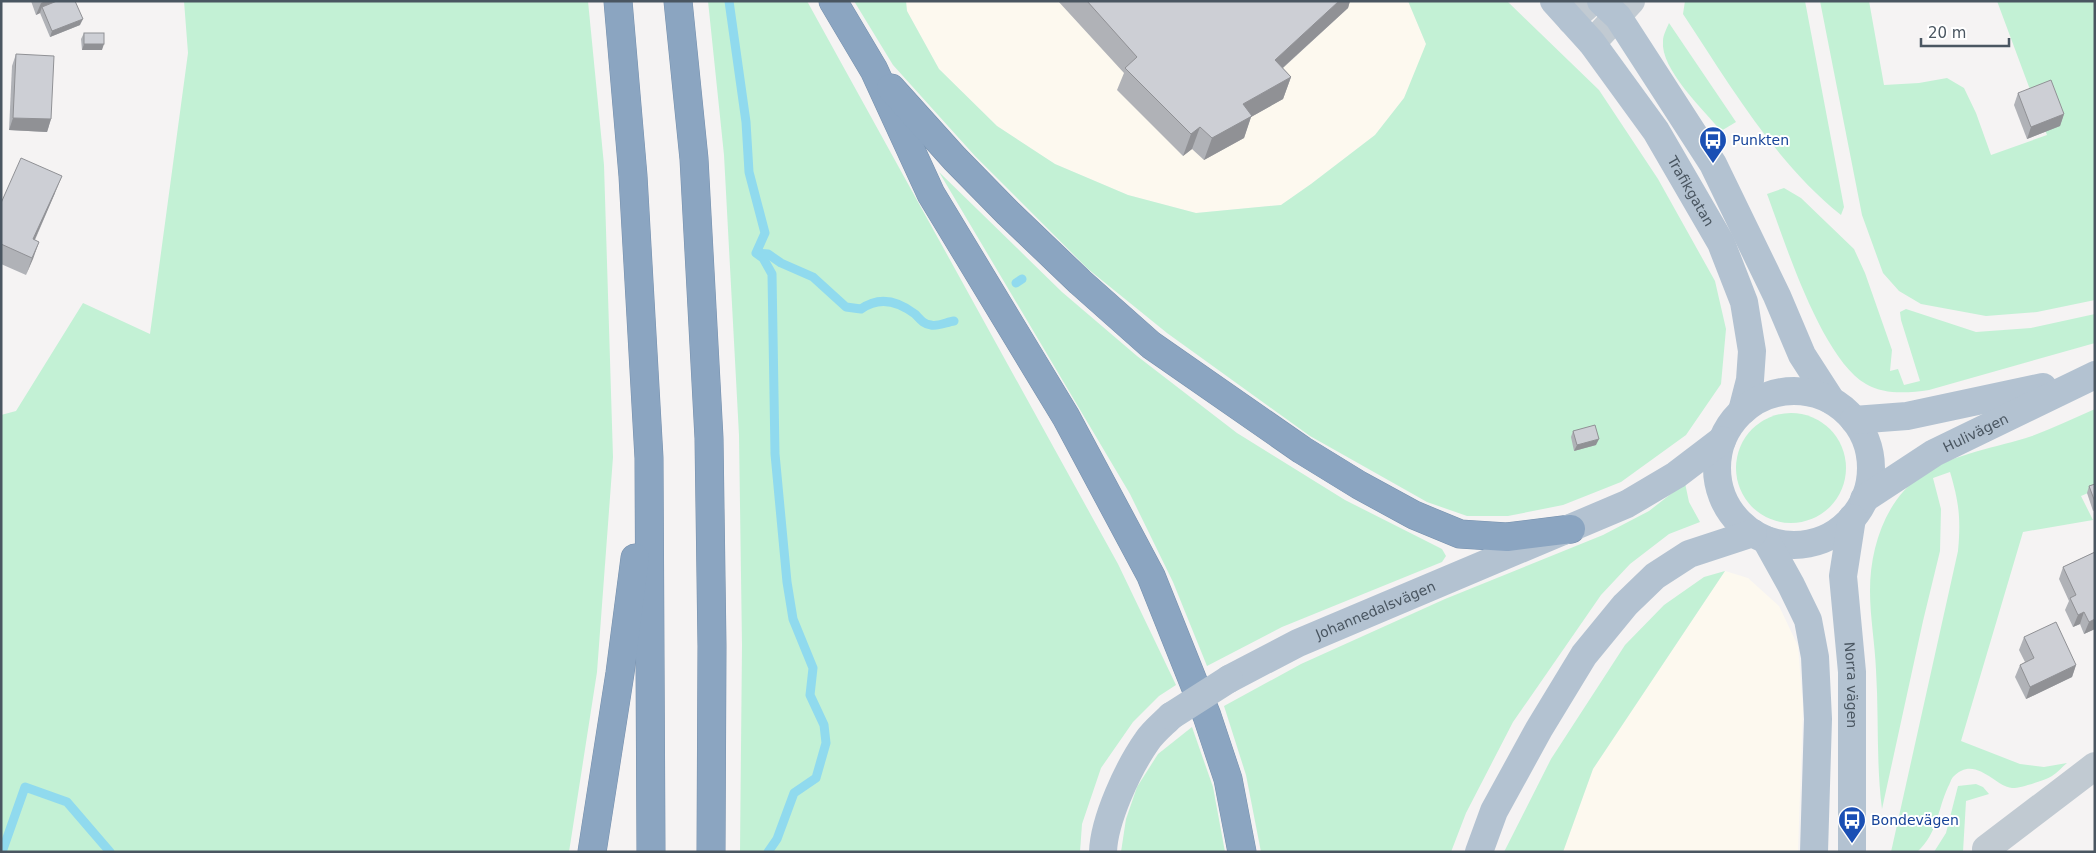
<svg xmlns="http://www.w3.org/2000/svg" width="2096" height="853" font-family="'DejaVu Sans',sans-serif">
  <rect width="100%" height="100%" fill="#f5f3f3"/>
  <g fill="#fdf9ef">
    <polygon points="906,1 1408,1 1426,44 1417,71 1404,98 1375,135 1311,184 1281,205 1196,213 1128,195 1055,164 997,126 939,69 907,11"/>
    <polygon points="1725,571 1748,578 1779,606 1798,646 1803,708 1798,852 1563,852 1593,769"/>
  </g>
  <g fill="#c3f1d5">
    <polygon points="184,1 588,1 604,165 613,457 597,672 569,852 1,852 1,415 16,411 83,303 150,334 188,53"/>
    <polygon points="708,1 807,1 1118,564 1176,685 1159,696 1133,722 1101,768 1082,824 1080,852 740,852 742,645 739,435 724,155"/>
    <polygon points="854,1 906,1 907,11 939,69 997,126 1055,164 1128,195 1196,213 1281,205 1311,184 1375,135 1404,98 1426,44 1408,1 1507,1 1599,90 1658,179 1715,281 1726,329 1721,384 1686,435 1621,482 1563,505 1508,516 1467,516 1427,502 1310,436 1167,333 1088,269 975,156 893,65"/>
    <path d="M1685,1H1805L1844,207L1841,215C1774,161 1730,85 1683,14Z"/>
    <polygon points="1820,1 1869,1 1884,85 1919,83 1947,78 1964,88 1976,113 1991,155 2047,135 1997,1 2095,1 2095,300 2037,312 1986,316 1921,304 1899,291 1883,273 1862,215"/>
    <path d="M1669,23L1736,122L1721,131C1704,110 1660,69 1663,41C1663,35 1667,28 1669,23Z"/>
    <polygon points="939,172 1062,292 1137,356 1237,433 1345,500 1442,549 1446,556 1442,562 1282,627 1207,666 1173,582 1130,494"/>
    <path d="M1784,188L1801,198L1854,249L1865,273L1892,350L1890,371L1898,369L1904,385L1920,381L1901,320L1900,312L1906,309L1976,332L2031,328L2095,314V343L1929,390C1908,393 1885,395 1866,384C1821,358 1785,242 1767,194Z"/>
    <path d="M2095,409V490L2081,496L2093,520L2023,532L1961,741L2020,764L2044,767L2067,763C2062,767 2057,773 2052,776C2046,780 2018,789 2012,788C1994,786 1975,754 1953,777C1951,779 1950,784 1948,787C1937,811 1938,833 1917,852H1891L1958,551C1961,519 1959,502 1950,472L1933,478L1941,509L1940,551L1923,621L1882,809C1876,763 1879,717 1876,670C1875,644 1870,617 1870,591C1870,548 1885,500 1922,475C1954,453 1996,448 2032,436C2053,428 2074,418 2095,409Z"/>
    <circle cx="1791" cy="468" r="55"/>
    <polygon points="1685,483 1689,502 1700,522 1669,534 1630,564 1601,595 1513,722 1466,813 1451,852 1261,852 1246,775 1224,706 1301,664 1445,599 1603,535 1649,511"/>
    <polygon points="1725,571 1593,769 1563,852 1504,852 1551,759 1625,645 1664,605 1704,577"/>
    <polygon points="1192,727 1213,787 1225,852 1121,852 1126,819 1137,787 1158,754"/>
    <polygon points="1976,784 1983,787 1989,794 1966,801 1963,852 1934,852 1946,833 1958,786"/>
  </g>
  <g fill="none" stroke-linecap="round" stroke-linejoin="round">
    <g stroke="#90daee" stroke-width="9">
      <polyline points="729,1 746,122 749,172 765,233 756,253 763,258 772,274 775,454 787,582 793,619 813,668 810,695 824,725 826,743 816,778 794,793 777,839 768,852"/>
      <path d="M758,253L768,254L781,263L813,277L846,307L861,309C879,296 898,301 915,314C920,319 923,324 931,325C937,327 947,322 954,321"/>
      <polyline points="1016,283 1022,279"/>
      <polyline points="2,852 25,787 67,802 110,852"/>
    </g>
    <g stroke="#7690ad" stroke-width="29">
      <g id="highway">
        <polyline points="618,1 633,176 649,458 651,852"/>
        <polyline points="678,1 694,159 709,438 712,646 711,852"/>
        <polyline points="833,1 874,70 931,194 1066,417 1151,576 1207,716 1228,779 1242,852"/>
        <polyline points="891,88 955,159 1008,213 1080,282 1151,345 1302,450 1359,485 1414,515 1460,534 1507,537 1571,529"/>
        <polyline points="592,852 620,673 635,558"/>
      </g>
    </g>
    <g stroke="#c1cad2" stroke-width="28">
      <polyline points="1571,20 1592,1"/>
      <polyline points="1592,43 1631,1"/>
      <polyline points="1986,849 2095,766"/>
    </g>
    <g stroke="#b3c2d1" stroke-width="28">
      <path id="s1" d="M1554,1L1592,43L1656,131L1721,243L1744,302L1752,351L1750,380L1742,411"/>
      <polyline points="1601,1 1618,17 1713,164 1777,296 1802,355 1831,400"/>
      <circle cx="1794" cy="468" r="77"/>
      <polyline points="1854,420 1907,416 2043,387"/>
      <path id="s2" d="M1864,499L1934,453L2095,375"/>
      <path id="s3" d="M1852,518L1843,576L1852,672V852"/>
      <polyline points="1766,540 1791,585 1808,620 1815,657 1818,719 1814,852"/>
      <path id="s4" d="M1229,679L1298,643L1627,504L1676,475L1722,440"/>
      <path d="M1103,852C1104,820 1128,768 1147,741C1153,732 1163,724 1171,716"/>
      <polyline points="1479,852 1494,811 1539,729 1584,655 1625,605 1655,576 1689,554 1753,533"/>
    </g>
    <use href="#highway" stroke="#8ba5c1" stroke-width="28"/>
    <polyline stroke="#b3c2d1" stroke-width="28" points="1171,716 1229,679"/>
  </g>
  <g fill="#b0b2b7">
    <polygon points="31,1 75,1 80,25 50,37 40,13 36,15"/>
    <polygon points="1058,1 1350,1 1348,8 1283,68 1291,77 1283,99 1251,117 1244,138 1204,160 1192,149 1183,156 1117,90 1124,73"/>
    <polygon points="84,33 102,50 82,50 81,39"/>
    <polygon points="16,54 51,119 47,132 9,130 12,66"/>
    <polygon points="2018,93 2064,114 2060,126 2027,139 2014,105"/>
    <polygon points="55,193 35,240 39,242 26,275 1,264 1,203"/>
    <polygon points="1573,431 1596,445 1574,451 1571,437"/>
    <polygon points="2095,484 2095,510 2093,511 2087,493 2089,486"/>
    <polygon points="2095,552 2095,629 2084,634 2080,624 2073,627 2065,610 2069,601 2059,579 2063,567"/>
    <polygon points="2024,637 2076,665 2072,677 2026,699 2015,677 2020,665 2025,662 2019,650"/>
  </g>
  <g fill="#909195">
    <polygon points="45,1 68,1 42,7 40,13 36,15 41,3"/>
    <polygon points="1339,1 1350,1 1348,8 1267,82 1275,60"/>
    <polygon points="83,19 80,25 50,37 52,31"/>
    <polygon points="84,44 104,44 102,50 82,50"/>
    <polygon points="1291,77 1283,99 1251,117 1244,138 1204,160 1212,138 1243,104"/>
    <polygon points="2064,114 2060,126 2027,139 2031,127"/>
    <polygon points="13,118 51,119 47,132 9,130"/>
    <polygon points="1200,127 1192,149 1183,156 1191,134"/>
    <polygon points="62,176 55,193 27,257 33,239"/>
    <polygon points="39,242 33,259 26,275 32,258"/>
    <polygon points="1599,439 1596,445 1574,451 1577,445"/>
    <polygon points="2084,612 2080,624 2073,627 2078,615"/>
    <polygon points="2095,619 2095,629 2084,634 2089,622"/>
    <polygon points="2076,665 2072,677 2026,699 2030,687"/>
  </g>
  <g fill="#cdcfd5" stroke="#909195">
    <polygon points="57,1 75,1 83,19 52,31 42,7"/>
    <polygon points="1087,1 1339,1 1275,60 1291,77 1243,104 1252,116 1212,138 1200,127 1191,134 1125,68 1137,57"/>
    <rect x="84" y="33" width="20" height="11"/>
    <polygon points="16,54 54,56 51,119 13,118"/>
    <polygon points="2051,80 2064,114 2031,127 2018,93"/>
    <polygon points="21,158 62,176 33,239 39,242 32,258 1,244 1,203"/>
    <polygon points="1595,425 1599,439 1577,445 1573,431"/>
    <polygon points="2095,484 2095,502 2089,486"/>
    <polygon points="2095,552 2095,619 2089,622 2084,612 2078,615 2070,598 2076,595 2063,567"/>
    <polygon points="2056,622 2076,665 2030,687 2020,665 2034,658 2024,637"/>
  </g>
  <defs>
    <g id="bus-pin" transform="scale(1.4375)"><path d="M0 17L-7.5 6A9.5 9.5 0 1 1 7.5 6Z" fill="#1a4fb4" stroke="#fff"/><path d="M-5-6H5V4H4V6H2V4H-2V6H-4V4H-5ZM-3.5-4V0h7V-4ZM-3.5 1.2v1.5H-2V1.2ZM2 1.2v1.5H3.5V1.2Z" fill="#fff"/></g>
  </defs>
  <g fill-rule="evenodd">
    <use href="#bus-pin" x="1713" y="140"/>
    <use href="#bus-pin" x="1852" y="820"/>
  </g>
  <g text-anchor="middle" stroke-width="4" stroke-linejoin="round" paint-order="stroke">
    <g font-size="14" fill="#164399" stroke="#fff" text-anchor="start">
      <text x="1732" y="145">Punkten</text>
      <text x="1871" y="825">Bondevägen</text>
    </g>
    <g font-size="14" fill="#4a5661" stroke="#fff">
      <text dy="5" stroke="none"><textPath href="#s1" startOffset="235">Trafikgatan</textPath></text>
      <text dy="5" stroke="none"><textPath href="#s2" startOffset="130">Hulivägen</textPath></text>
      <text dy="5" stroke="none"><textPath href="#s4" startOffset="162">Johannedalsvägen</textPath></text>
      <text dy="5" stroke="none"><textPath href="#s3" startOffset="168">Norra vägen</textPath></text>
    </g>
  </g>
  <rect width="2096" height="853" fill="none" stroke="#4a5661" stroke-width="5"/>
  <path d="M1921 38v8h88v-8" fill="none" stroke="#4a5661" stroke-width="2.5"/>
  <text x="1928" y="38" font-size="15" fill="#4a5661" stroke="#ffffff" stroke-width="4" paint-order="stroke">20 m</text>
</svg>
